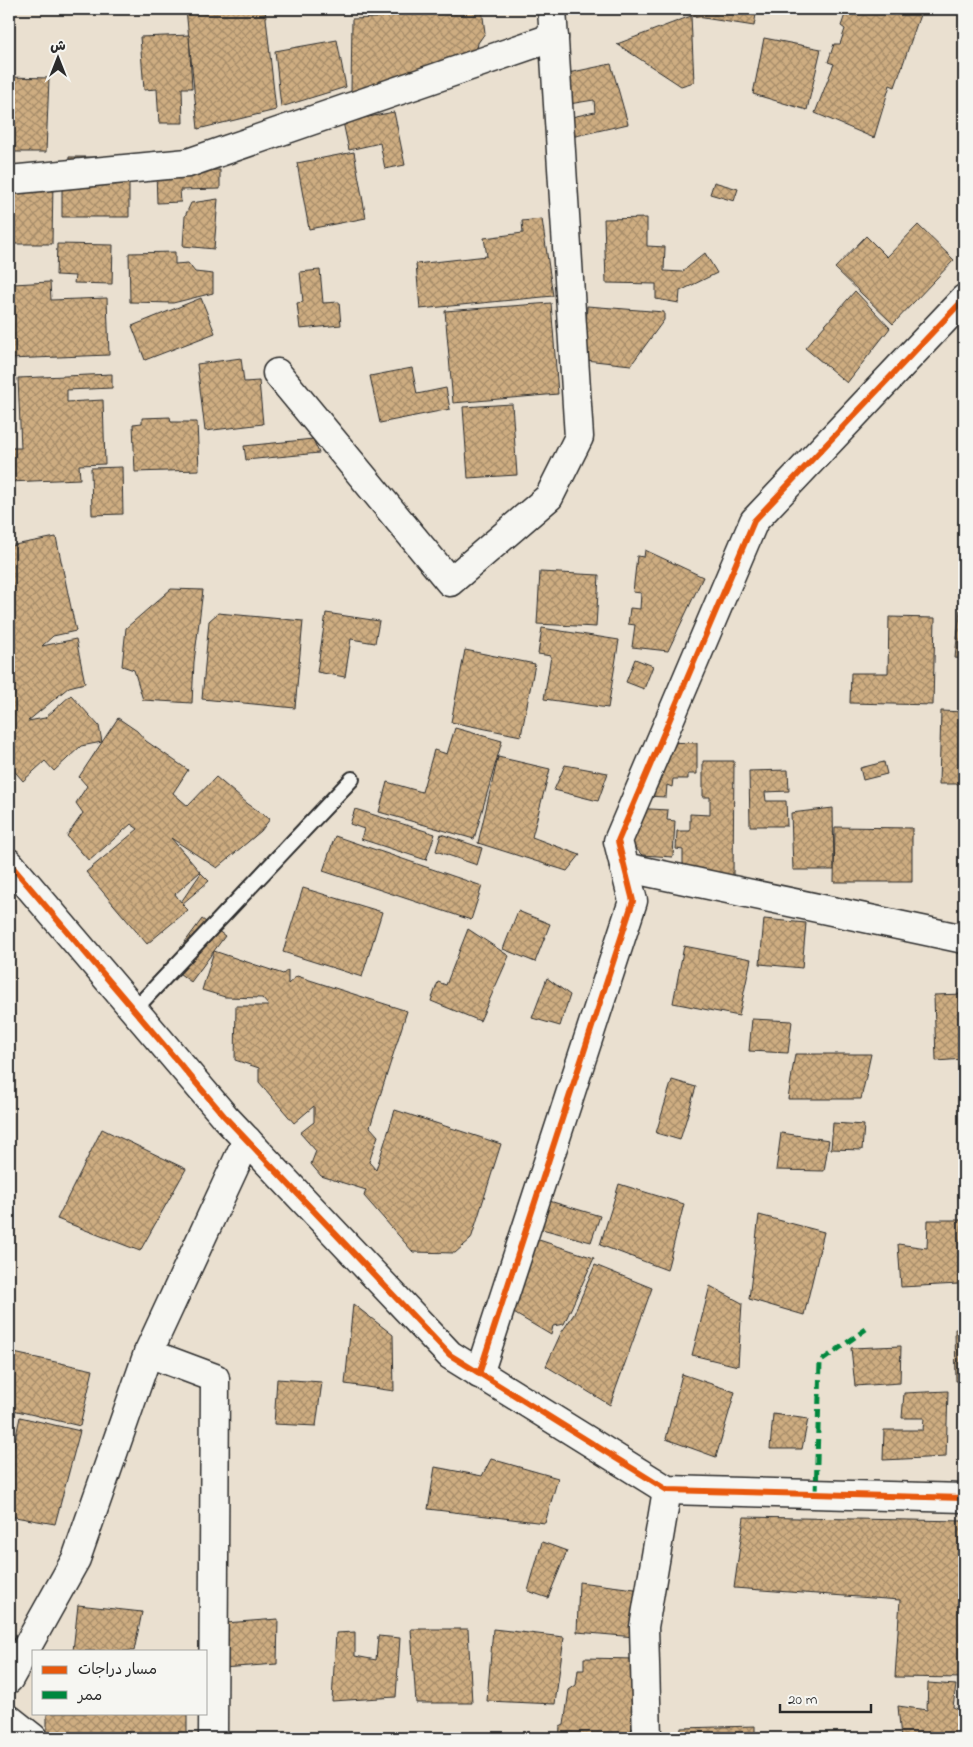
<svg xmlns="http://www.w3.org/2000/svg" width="973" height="1747" font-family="'Indie Flower','Playpen Sans Arabic',sans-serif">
  <defs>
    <pattern id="building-cross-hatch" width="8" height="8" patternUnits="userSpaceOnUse" patternTransform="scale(1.25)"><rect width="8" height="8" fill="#cead81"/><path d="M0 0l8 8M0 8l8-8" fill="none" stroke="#a78d6a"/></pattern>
  </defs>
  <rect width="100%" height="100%" fill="#eae0d0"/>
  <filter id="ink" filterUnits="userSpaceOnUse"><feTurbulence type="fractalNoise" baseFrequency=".02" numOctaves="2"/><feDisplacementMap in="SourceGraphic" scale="10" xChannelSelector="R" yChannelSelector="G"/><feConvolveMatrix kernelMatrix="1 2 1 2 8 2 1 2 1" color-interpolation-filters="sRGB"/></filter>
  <g filter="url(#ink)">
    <g fill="url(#building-cross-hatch)" stroke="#2b2b2b">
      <polygon points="186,9 265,9 276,110 198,129"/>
      <polygon points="377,9 482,9 485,33 478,43 476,55 351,92 352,19 377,18"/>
      <polygon points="690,9 757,9 754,26 691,16"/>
      <polygon points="847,9 922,9 895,87 890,85 874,138 815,113 834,64 828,62 834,44 840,44 845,29 841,26"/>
      <polygon points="691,16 694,82 681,86 617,44"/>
      <polygon points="189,35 192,88 182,88 183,123 159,123 157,89 144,90 140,37"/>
      <polygon points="764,38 821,49 807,110 753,94"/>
      <polygon points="337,40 346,87 281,107 275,51"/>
      <polygon points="611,64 628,124 567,138 567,118 595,112 594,100 569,104 568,73"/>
      <polygon points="9,77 49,78 46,152 9,152"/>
      <polygon points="394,112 405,165 385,169 380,143 349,150 343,122"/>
      <polygon points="354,152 366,218 309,229 297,163"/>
      <polygon points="69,157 123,157 129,177 129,217 62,217 62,180 69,180"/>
      <polygon points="220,170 220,189 180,190 181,202 157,203 156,171"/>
      <polygon points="9,181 53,181 52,244 9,244"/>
      <polygon points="714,182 738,189 734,201 710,194"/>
      <polygon points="218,199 214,249 183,246 185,216 191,203"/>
      <polygon points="647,218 647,246 665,247 664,271 682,272 705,253 717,273 680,291 679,303 656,299 656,284 606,283 604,219"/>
      <polygon points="542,219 553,296 420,309 416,264 487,256 484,238 523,233 522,221"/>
      <polygon points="918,225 954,260 893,324 835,268 866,236 887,257"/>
      <polygon points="57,244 113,245 112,284 74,283 75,276 56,275"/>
      <polygon points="175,252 175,264 188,263 195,272 213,274 213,293 173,303 130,302 129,253"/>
      <polygon points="320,270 323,303 339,302 341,325 300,329 297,303 303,302 300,272"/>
      <polygon points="50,282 51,300 107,298 109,355 9,359 9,314 14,313 13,284"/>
      <polygon points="855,291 890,328 847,383 805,348"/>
      <polygon points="201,298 215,333 145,360 132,326"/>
      <polygon points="551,303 558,394 453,403 445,311"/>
      <polygon points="587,306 664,312 664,320 631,365 585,360"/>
      <polygon points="241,358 244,382 259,381 263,424 205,431 197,364"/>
      <polygon points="412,368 417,394 446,388 450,409 380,423 370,376"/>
      <polygon points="112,374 112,388 67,390 67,402 103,400 105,464 79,465 80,479 9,482 9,448 21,448 18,378"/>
      <polygon points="512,404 517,475 468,478 463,407"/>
      <polygon points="170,417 171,422 197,422 199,470 135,472 133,424 142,423 142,418"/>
      <polygon points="313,439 319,453 246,460 244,446"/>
      <polygon points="122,467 123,514 92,515 91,468"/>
      <polygon points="56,537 76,631 53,636 42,646 76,639 85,683 69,687 28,721 45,718 71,695 99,726 102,742 81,746 54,771 45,761 23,781 9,765 9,546"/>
      <polygon points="645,550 703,577 668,651 632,647 635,625 628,624 630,608 640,609 641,593 633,592 637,556 644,557"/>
      <polygon points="540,572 599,575 596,627 537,624"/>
      <polygon points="171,589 203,590 194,662 192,703 143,700 134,670 122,666 126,628"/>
      <polygon points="960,610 964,610 964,659 955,658"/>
      <polygon points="218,613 303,621 295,708 202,699 209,621"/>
      <polygon points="326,613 379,621 375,643 351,639 345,677 317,672"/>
      <polygon points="889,617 935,618 933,705 850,703 851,673 888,673"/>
      <polygon points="542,628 619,640 608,708 544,699 551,656 538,654"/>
      <polygon points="465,650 535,664 521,736 451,722"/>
      <polygon points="635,659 653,666 644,689 626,682"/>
      <polygon points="941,711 964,712 964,784 939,784"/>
      <polygon points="118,718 137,731 146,741 188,770 173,793 188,806 216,777 248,804 270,819 261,831 217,868 171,838 200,872 175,894 181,902 201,873 209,881 182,904 188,910 147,944 86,872 138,829 131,824 89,861 67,836 83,813 76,803 87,786 79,777"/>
      <polygon points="455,728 502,741 474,839 379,812 387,782 422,792 434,750 447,754"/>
      <polygon points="664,742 697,743 697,774 688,774 688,779 673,779 672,787 667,785 666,797 643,796"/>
      <polygon points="498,757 550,769 532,837 580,855 567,871 478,843"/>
      <polygon points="703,761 734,761 733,876 683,875 683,850 676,849 677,831 690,831 690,814 710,815 710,797 703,797"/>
      <polygon points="884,762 887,774 863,780 860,768"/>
      <polygon points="565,765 608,773 598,801 554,790"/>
      <polygon points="788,770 789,791 765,792 766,801 786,801 787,826 750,826 749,771"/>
      <polygon points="632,808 668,810 667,820 675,821 673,857 642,855 630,842"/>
      <polygon points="833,808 834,870 793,870 791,813"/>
      <polygon points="355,809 435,834 426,860 361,839 364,829 350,824"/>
      <polygon points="835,827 912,828 912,882 834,882"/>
      <polygon points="441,834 482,848 477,865 436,851"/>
      <polygon points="335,836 482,886 471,920 323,871"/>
      <polygon points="303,888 382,912 362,977 283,952"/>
      <polygon points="518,911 550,924 535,962 503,949"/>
      <polygon points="202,919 225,936 191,982 168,965"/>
      <polygon points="764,919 806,923 802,968 760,964"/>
      <polygon points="468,929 509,956 480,1021 431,1001 438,982 446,985"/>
      <polygon points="684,946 751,959 739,1016 673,1003"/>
      <polygon points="214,951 283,974 288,970 288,984 297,976 407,1011 370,1127 378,1136 369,1162 376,1170 395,1110 501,1144 471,1239 455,1253 413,1252 364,1196 366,1190 321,1176 311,1164 316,1151 300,1133 314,1122 314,1106 294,1123 259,1082 259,1068 235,1060 236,1006 269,1006 262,998 225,997 202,990"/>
      <polygon points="547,978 570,995 560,1026 532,1018"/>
      <polygon points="964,994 964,1059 936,1061 934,995"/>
      <polygon points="752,1019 792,1021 788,1053 749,1051"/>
      <polygon points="795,1054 871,1054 861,1099 788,1099"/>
      <polygon points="672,1080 696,1087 680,1140 656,1133"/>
      <polygon points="833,1123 864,1125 862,1150 831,1149"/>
      <polygon points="102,1129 186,1169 140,1251 57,1219"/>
      <polygon points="781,1133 829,1140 824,1171 776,1170"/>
      <polygon points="619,1184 684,1204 667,1270 600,1245"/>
      <polygon points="546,1200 600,1216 591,1242 538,1228"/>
      <polygon points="759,1215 824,1232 804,1315 749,1299"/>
      <polygon points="928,1220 962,1220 959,1284 901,1287 898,1244 927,1248"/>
      <polygon points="533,1238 594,1258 564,1324 553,1326 551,1335 512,1312"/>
      <polygon points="595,1265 652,1288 610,1405 546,1366 561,1333 574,1314"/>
      <polygon points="710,1286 742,1303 738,1366 692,1355"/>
      <polygon points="353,1304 393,1335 394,1391 345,1384"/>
      <polygon points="955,1329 964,1329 964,1381 956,1381"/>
      <polygon points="901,1346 900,1383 855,1386 851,1348"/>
      <polygon points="9,1352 93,1370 80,1426 9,1409"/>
      <polygon points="682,1374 735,1392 716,1457 666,1439"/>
      <polygon points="277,1379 322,1382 316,1426 274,1424"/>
      <polygon points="948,1391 946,1457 883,1460 884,1430 923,1430 924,1418 902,1418 904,1393"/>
      <rect x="962" y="1393" width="2" height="60"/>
      <polygon points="773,1414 808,1419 802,1449 770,1449"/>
      <polygon points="20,1417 80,1431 55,1524 9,1516 9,1469"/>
      <polygon points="491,1459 558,1478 545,1523 428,1509 435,1467 482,1476"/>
      <polygon points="744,1517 964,1521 964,1678 895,1677 900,1600 734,1588"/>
      <polygon points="542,1542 567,1551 548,1598 528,1591"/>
      <polygon points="579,1582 635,1589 635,1637 577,1632"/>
      <polygon points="78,1605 142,1612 134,1651 73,1651"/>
      <polygon points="278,1619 277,1664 222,1668 225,1623"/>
      <polygon points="411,1629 468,1629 472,1703 416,1703"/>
      <polygon points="493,1629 564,1637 555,1704 487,1701"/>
      <polygon points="355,1632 355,1656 376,1660 378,1636 400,1638 396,1697 332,1701 336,1633"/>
      <polygon points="584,1658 635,1659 631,1738 559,1738 560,1727 564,1725 569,1690 576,1685 578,1670 584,1670"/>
      <polygon points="928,1683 956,1685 953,1707 964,1712 960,1738 901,1738 898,1706 927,1710"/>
      <rect x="47" y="1713" width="140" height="25"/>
      <polygon points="755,1726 755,1738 680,1738 681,1728"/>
    </g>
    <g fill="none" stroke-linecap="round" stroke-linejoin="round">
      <g stroke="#2b2b2b" stroke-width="18">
        <polyline id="lane" points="134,1010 352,779"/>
      </g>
      <g stroke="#2b2b2b" stroke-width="31">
        <g id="street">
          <polyline points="9,180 188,163 554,37"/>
          <polyline points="277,373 450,582 549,497 579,437 552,9"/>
          <polyline points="9,863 225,1117 450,1355 667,1490 964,1498"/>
          <polyline points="624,867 964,939"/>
          <polyline points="148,1353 215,1378 213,1738"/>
          <polyline points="479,1374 633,901 618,841 754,521 964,299"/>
          <polyline points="9,1679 76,1559 148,1353 247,1140"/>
          <polyline points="9,1719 33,1738"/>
          <polyline points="647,1738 644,1627 667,1490"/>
        </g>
      </g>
      <use href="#lane" stroke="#f6f6f2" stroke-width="14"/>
      <use href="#street" stroke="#f6f6f2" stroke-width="28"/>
      <polyline stroke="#00873e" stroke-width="5" stroke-dasharray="10 5" stroke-linecap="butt" points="816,1494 820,1362 866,1329"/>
      <g stroke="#f6f6f2" stroke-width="9">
        <g id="cycleway">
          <polyline points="9,863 225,1117 450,1355 667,1490 964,1498"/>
          <polyline points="479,1374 633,901 618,841 754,521 964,299"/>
        </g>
      </g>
      <use href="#cycleway" stroke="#e8590c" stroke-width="6"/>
    </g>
  </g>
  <rect width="973" height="1747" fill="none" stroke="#f6f6f2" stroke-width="30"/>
  <rect x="15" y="15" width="943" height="1717" fill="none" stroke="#2b2b2b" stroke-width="2" filter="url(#ink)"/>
  <rect x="32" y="1650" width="175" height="65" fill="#f6f6f2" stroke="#a5a5a2"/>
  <rect x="42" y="1666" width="25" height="8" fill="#e8590c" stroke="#a5a5a2"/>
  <text x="78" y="1674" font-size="15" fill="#2b2b2b">مسار دراجات</text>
  <rect x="42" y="1691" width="25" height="8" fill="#00873e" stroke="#a5a5a2"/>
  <text x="78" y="1700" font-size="15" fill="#2b2b2b">ممر</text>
  <g transform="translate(58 58)" stroke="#f6f6f2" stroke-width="4" paint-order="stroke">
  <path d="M0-4L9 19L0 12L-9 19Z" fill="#2b2b2b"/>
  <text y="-8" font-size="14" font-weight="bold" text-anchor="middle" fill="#2b2b2b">ش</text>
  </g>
  <path d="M780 1704v8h91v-8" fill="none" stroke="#2b2b2b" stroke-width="2.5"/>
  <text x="788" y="1704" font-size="15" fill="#2b2b2b" stroke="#f6f6f2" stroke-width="4" paint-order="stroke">20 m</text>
</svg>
